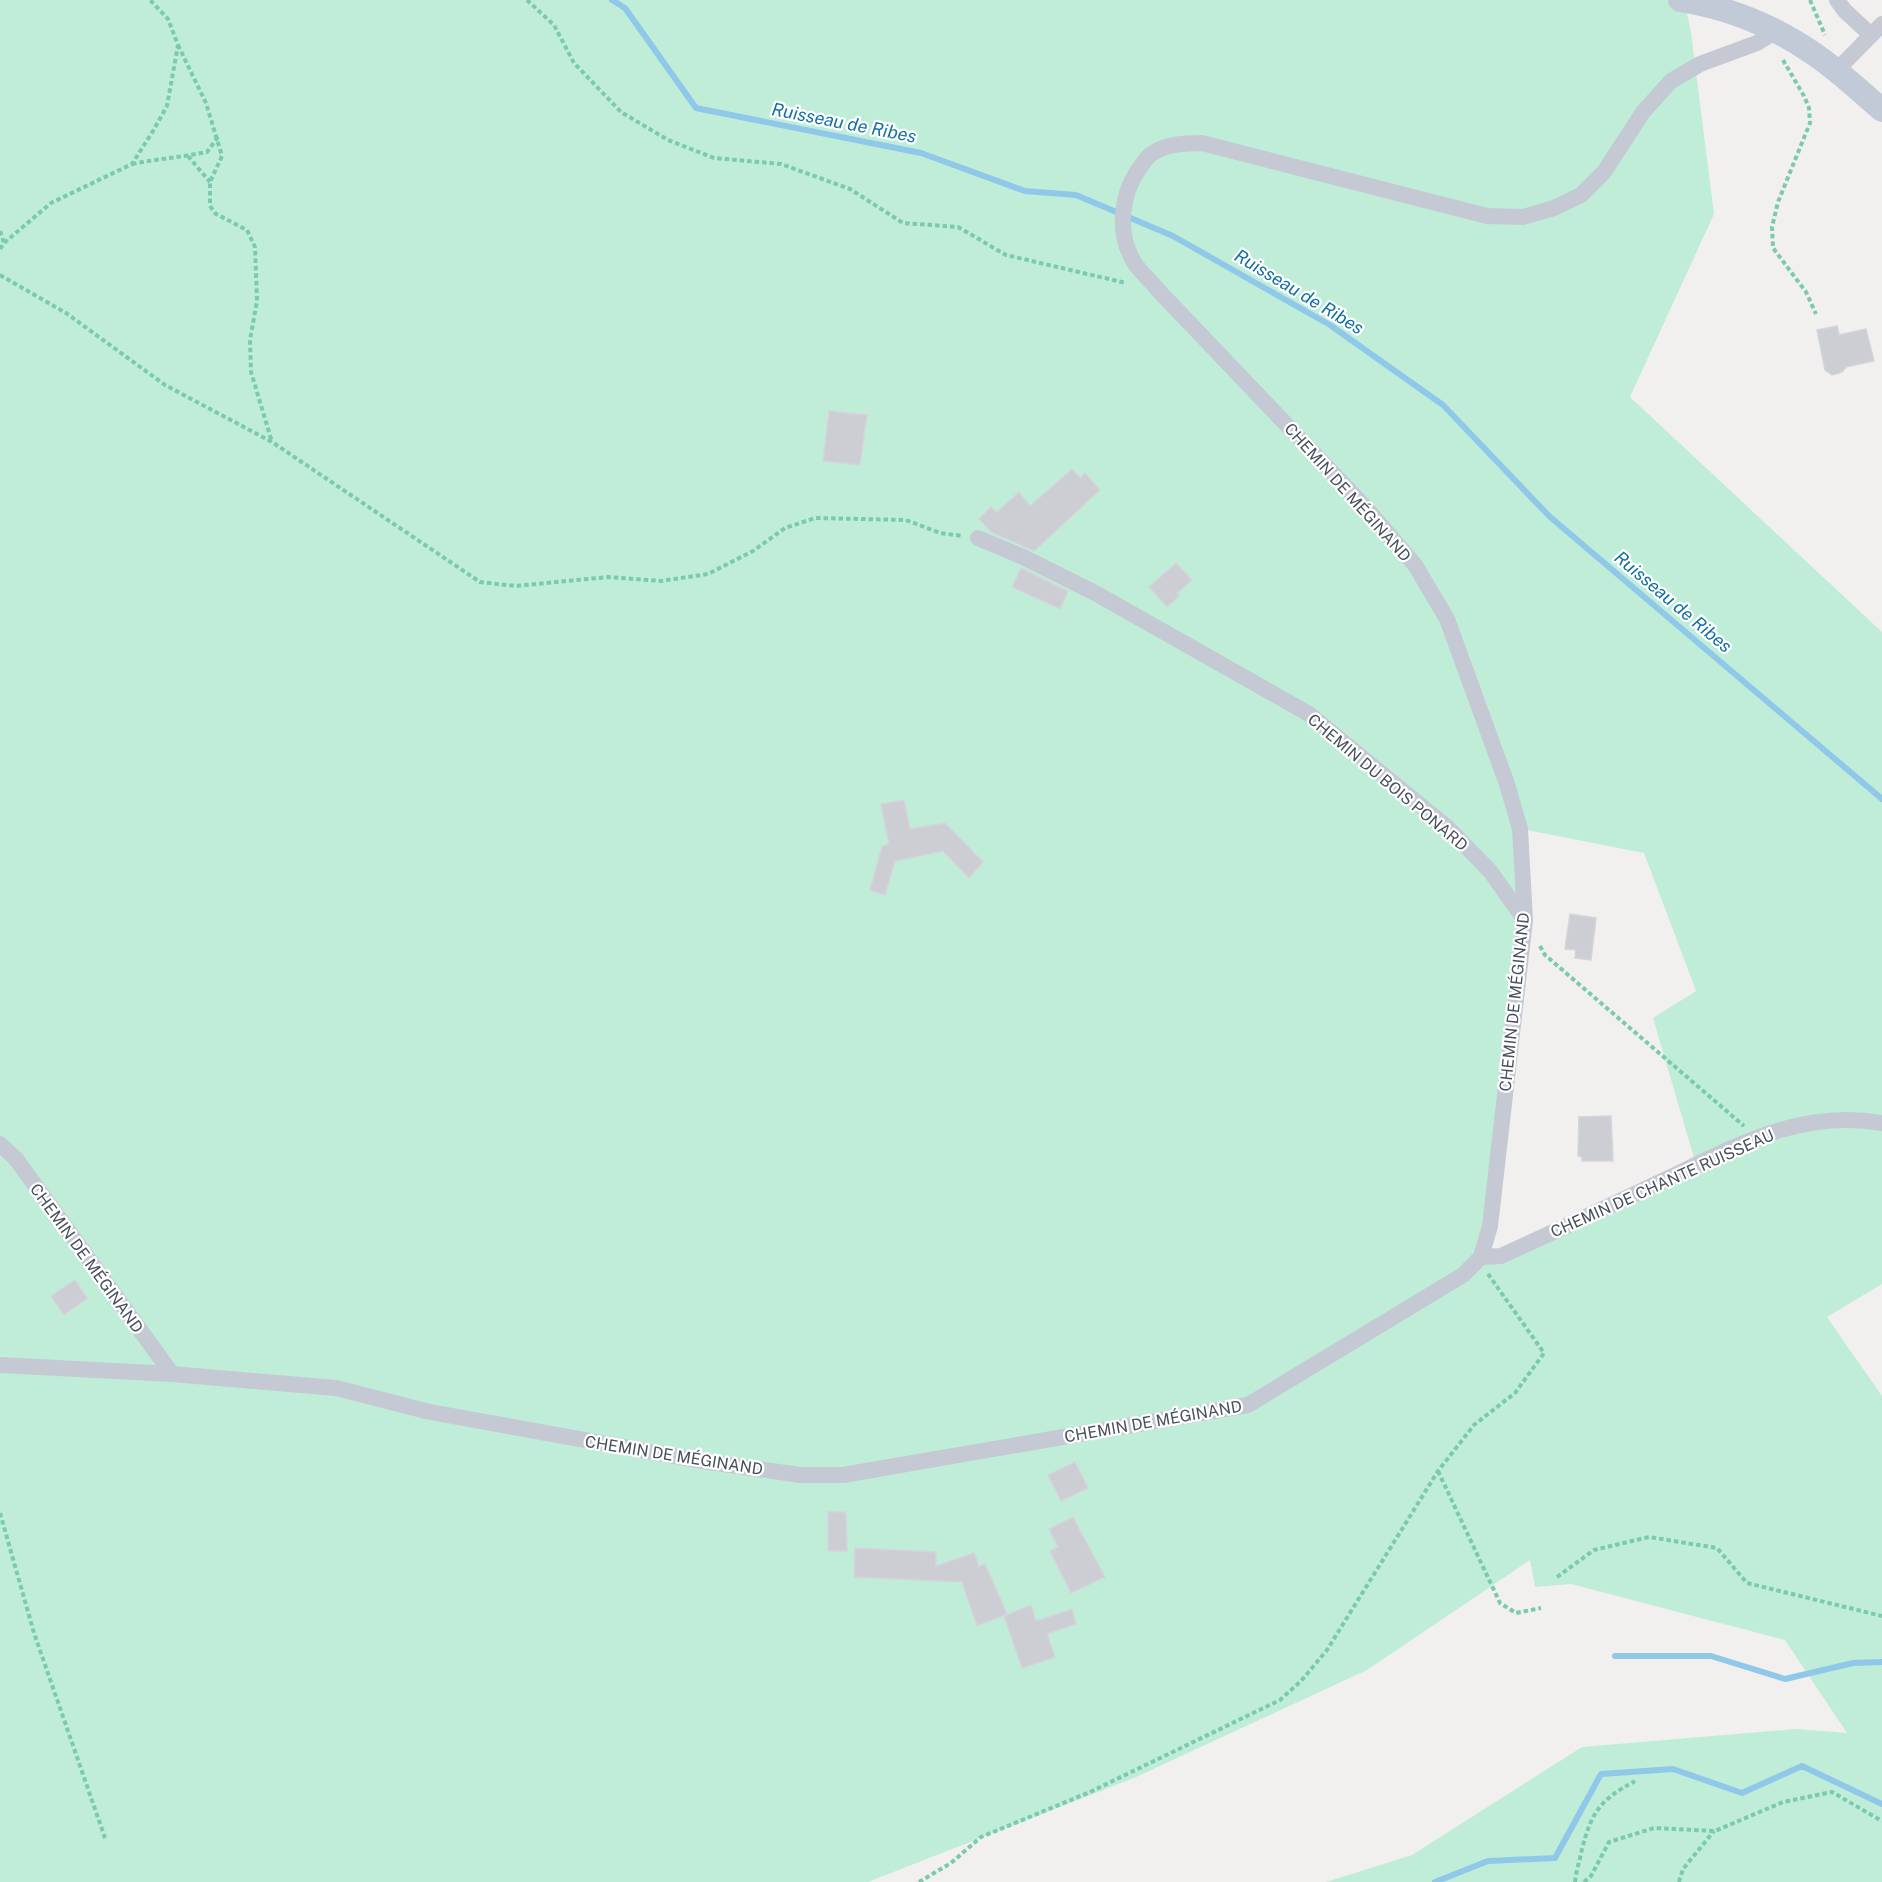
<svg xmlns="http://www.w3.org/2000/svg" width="1882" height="1882" font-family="'Public Sans',sans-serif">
  <rect width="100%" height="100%" fill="#f2f0ef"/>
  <path fill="#c0edd8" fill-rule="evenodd" d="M0,0H1684L1691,32L1714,214L1630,397L1882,632V1284L1827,1317L1882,1396V1882H1326L1412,1855L1582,1747L1796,1729L1847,1733L1785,1640L1571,1584L1535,1587L1530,1560L1367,1670L1134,1778L868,1882H0ZM1521,829L1644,853L1696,991L1653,1018L1696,1165L1481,1256L1525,920Z"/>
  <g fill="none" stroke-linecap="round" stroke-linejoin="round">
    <g stroke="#8fc8e9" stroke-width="6">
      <polyline points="612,0 625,8 696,108 921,153 1025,191 1076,195 1173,236 1330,325 1443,405 1549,516 1882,799"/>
      <polyline points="1615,1656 1711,1656 1785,1679 1853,1663 1882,1662"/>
      <polyline points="1435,1882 1488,1861 1555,1858 1601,1774 1673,1769 1742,1793 1802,1766 1882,1804"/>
    </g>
  </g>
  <g fill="#ccced4" stroke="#d4d5db" stroke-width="1.5">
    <polygon points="1837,326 1839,335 1866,329 1874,361 1846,367 1842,372 1832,375 1825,370 1817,330"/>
    <polygon points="829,411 867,415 860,465 823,461"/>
    <polygon points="1072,469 1080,478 1085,473 1100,490 1034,551 991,532 979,519 991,507 997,512 1019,492 1030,506"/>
    <polygon points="1176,563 1192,580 1177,593 1179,596 1167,607 1149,587"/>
    <polygon points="1021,568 1068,591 1060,609 1012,587"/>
    <polygon points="904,800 910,829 945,823 983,862 969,878 943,851 895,861 885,895 870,890 882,846 889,844 881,804"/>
    <polygon points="1570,914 1596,918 1591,960 1575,958 1576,950 1565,949"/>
    <polygon points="1611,1116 1613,1161 1582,1161 1582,1157 1578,1156 1579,1117"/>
    <polygon points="75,1280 87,1298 64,1315 51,1296"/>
    <polygon points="1075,1462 1088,1488 1061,1501 1048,1475"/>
    <polygon points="828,1512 846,1512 847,1551 828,1551"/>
    <polygon points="1073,1517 1105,1577 1071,1593 1050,1551 1058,1547 1049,1529"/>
    <polygon points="855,1548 936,1552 936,1566 974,1553 979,1566 985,1564 1007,1614 977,1626 962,1582 854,1577"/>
    <polygon points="1031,1605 1036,1621 1072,1609 1076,1624 1047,1634 1055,1657 1022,1668 1004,1616"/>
  </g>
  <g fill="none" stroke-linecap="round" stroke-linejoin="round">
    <g stroke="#79caae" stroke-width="4" stroke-dasharray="4.5 3" stroke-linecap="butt">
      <polyline points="527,0 554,25 574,63 621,112 668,140 714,158 781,164 850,189 903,223 958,227 1006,255 1126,283"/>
      <polyline points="1810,0 1825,35"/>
      <polyline points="178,45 206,103 222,156 210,182 210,206 216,214 247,230 255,247 257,301 250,340 251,372 272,442"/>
      <polyline points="1783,60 1804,96 1809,108 1810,123 1778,202 1772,227 1773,248 1806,292 1816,314"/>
      <polyline points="188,156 210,182"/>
      <path d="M132,164C157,159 182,157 207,152L218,137"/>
      <polyline points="0,231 4,243"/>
      <polyline points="0,249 4,243 51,203 132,164 153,131 167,106 178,45 168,19 150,0"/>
      <polyline points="0,275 66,313 165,385 272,442 480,582 515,586 608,577 661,581 708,574 753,551 785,528 815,518 906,520 940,533 963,536"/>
      <polyline points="1540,946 1545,955 1744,1126"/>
      <polyline points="1438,1471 1500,1603 1516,1613 1541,1608"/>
      <polyline points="0,1513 34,1633 105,1838"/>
      <polyline points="1557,1577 1594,1550 1649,1537 1717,1548 1747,1583 1882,1616"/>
      <polyline points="919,1882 951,1863 981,1837 1090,1792 1280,1700 1301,1681 1327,1650 1438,1471 1474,1425 1515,1393 1544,1353 1488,1274"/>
      <path d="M1575,1882C1576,1871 1580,1860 1582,1849C1592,1811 1600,1800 1635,1781"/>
      <polyline points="1584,1882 1591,1876 1609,1842 1654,1828 1715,1831 1783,1802 1832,1792 1882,1821"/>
      <polyline points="1679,1882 1683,1869 1714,1831"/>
    </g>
    <g stroke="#c4c9d4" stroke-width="16">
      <polyline points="1837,0 1845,11 1871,35"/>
      <polyline points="1836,71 1882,24"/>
      <polyline points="978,538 1023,557 1097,594 1309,714 1448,828 1490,871 1524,919"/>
      <polyline points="0,1144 16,1159 172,1374"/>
      <path d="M1481,1257L1501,1256C1553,1232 1606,1208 1658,1183C1731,1149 1798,1108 1882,1123"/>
      <path d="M0,1365L172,1374L336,1388L430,1412L696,1460L800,1475H843L1248,1405L1463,1275L1481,1257L1490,1226L1525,920L1520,829L1507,784L1447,619L1415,565L1366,508L1158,290C1151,281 1140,272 1134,262C1116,233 1121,192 1141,166C1145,161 1148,155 1153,153C1169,143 1184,144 1202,143L1487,216L1523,217L1554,208L1581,195L1604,172L1643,112L1671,81L1700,64L1757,43L1775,32"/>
    </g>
    <path stroke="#c3cad7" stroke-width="24" d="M1680,0C1730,8 1776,27 1817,56C1840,72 1861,92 1882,110"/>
  </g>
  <g text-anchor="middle" stroke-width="4.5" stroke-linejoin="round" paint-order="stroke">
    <g font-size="16" fill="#48505c" stroke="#fff">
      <text transform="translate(1348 492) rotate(48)" y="6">CHEMIN DE MÉGINAND</text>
      <text transform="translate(1388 782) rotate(40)" y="6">CHEMIN DU BOIS PONARD</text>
      <text transform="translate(1514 1002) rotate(-84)" y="6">CHEMIN DE MÉGINAND</text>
      <text transform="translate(1662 1183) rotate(-24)" y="6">CHEMIN DE CHANTE RUISSEAU</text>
      <text transform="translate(87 1258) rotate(54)" y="6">CHEMIN DE MÉGINAND</text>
      <text transform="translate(1153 1421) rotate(-10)" y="6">CHEMIN DE MÉGINAND</text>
      <text transform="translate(674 1455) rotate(9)" y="6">CHEMIN DE MÉGINAND</text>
    </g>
    <g font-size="18" font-style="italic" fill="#1270a5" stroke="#fff">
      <text transform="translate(844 123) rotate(11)" y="6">Ruisseau de Ribes</text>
      <text transform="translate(1299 292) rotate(31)" y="6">Ruisseau de Ribes</text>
      <text transform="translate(1673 602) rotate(40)" y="6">Ruisseau de Ribes</text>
    </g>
  </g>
</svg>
